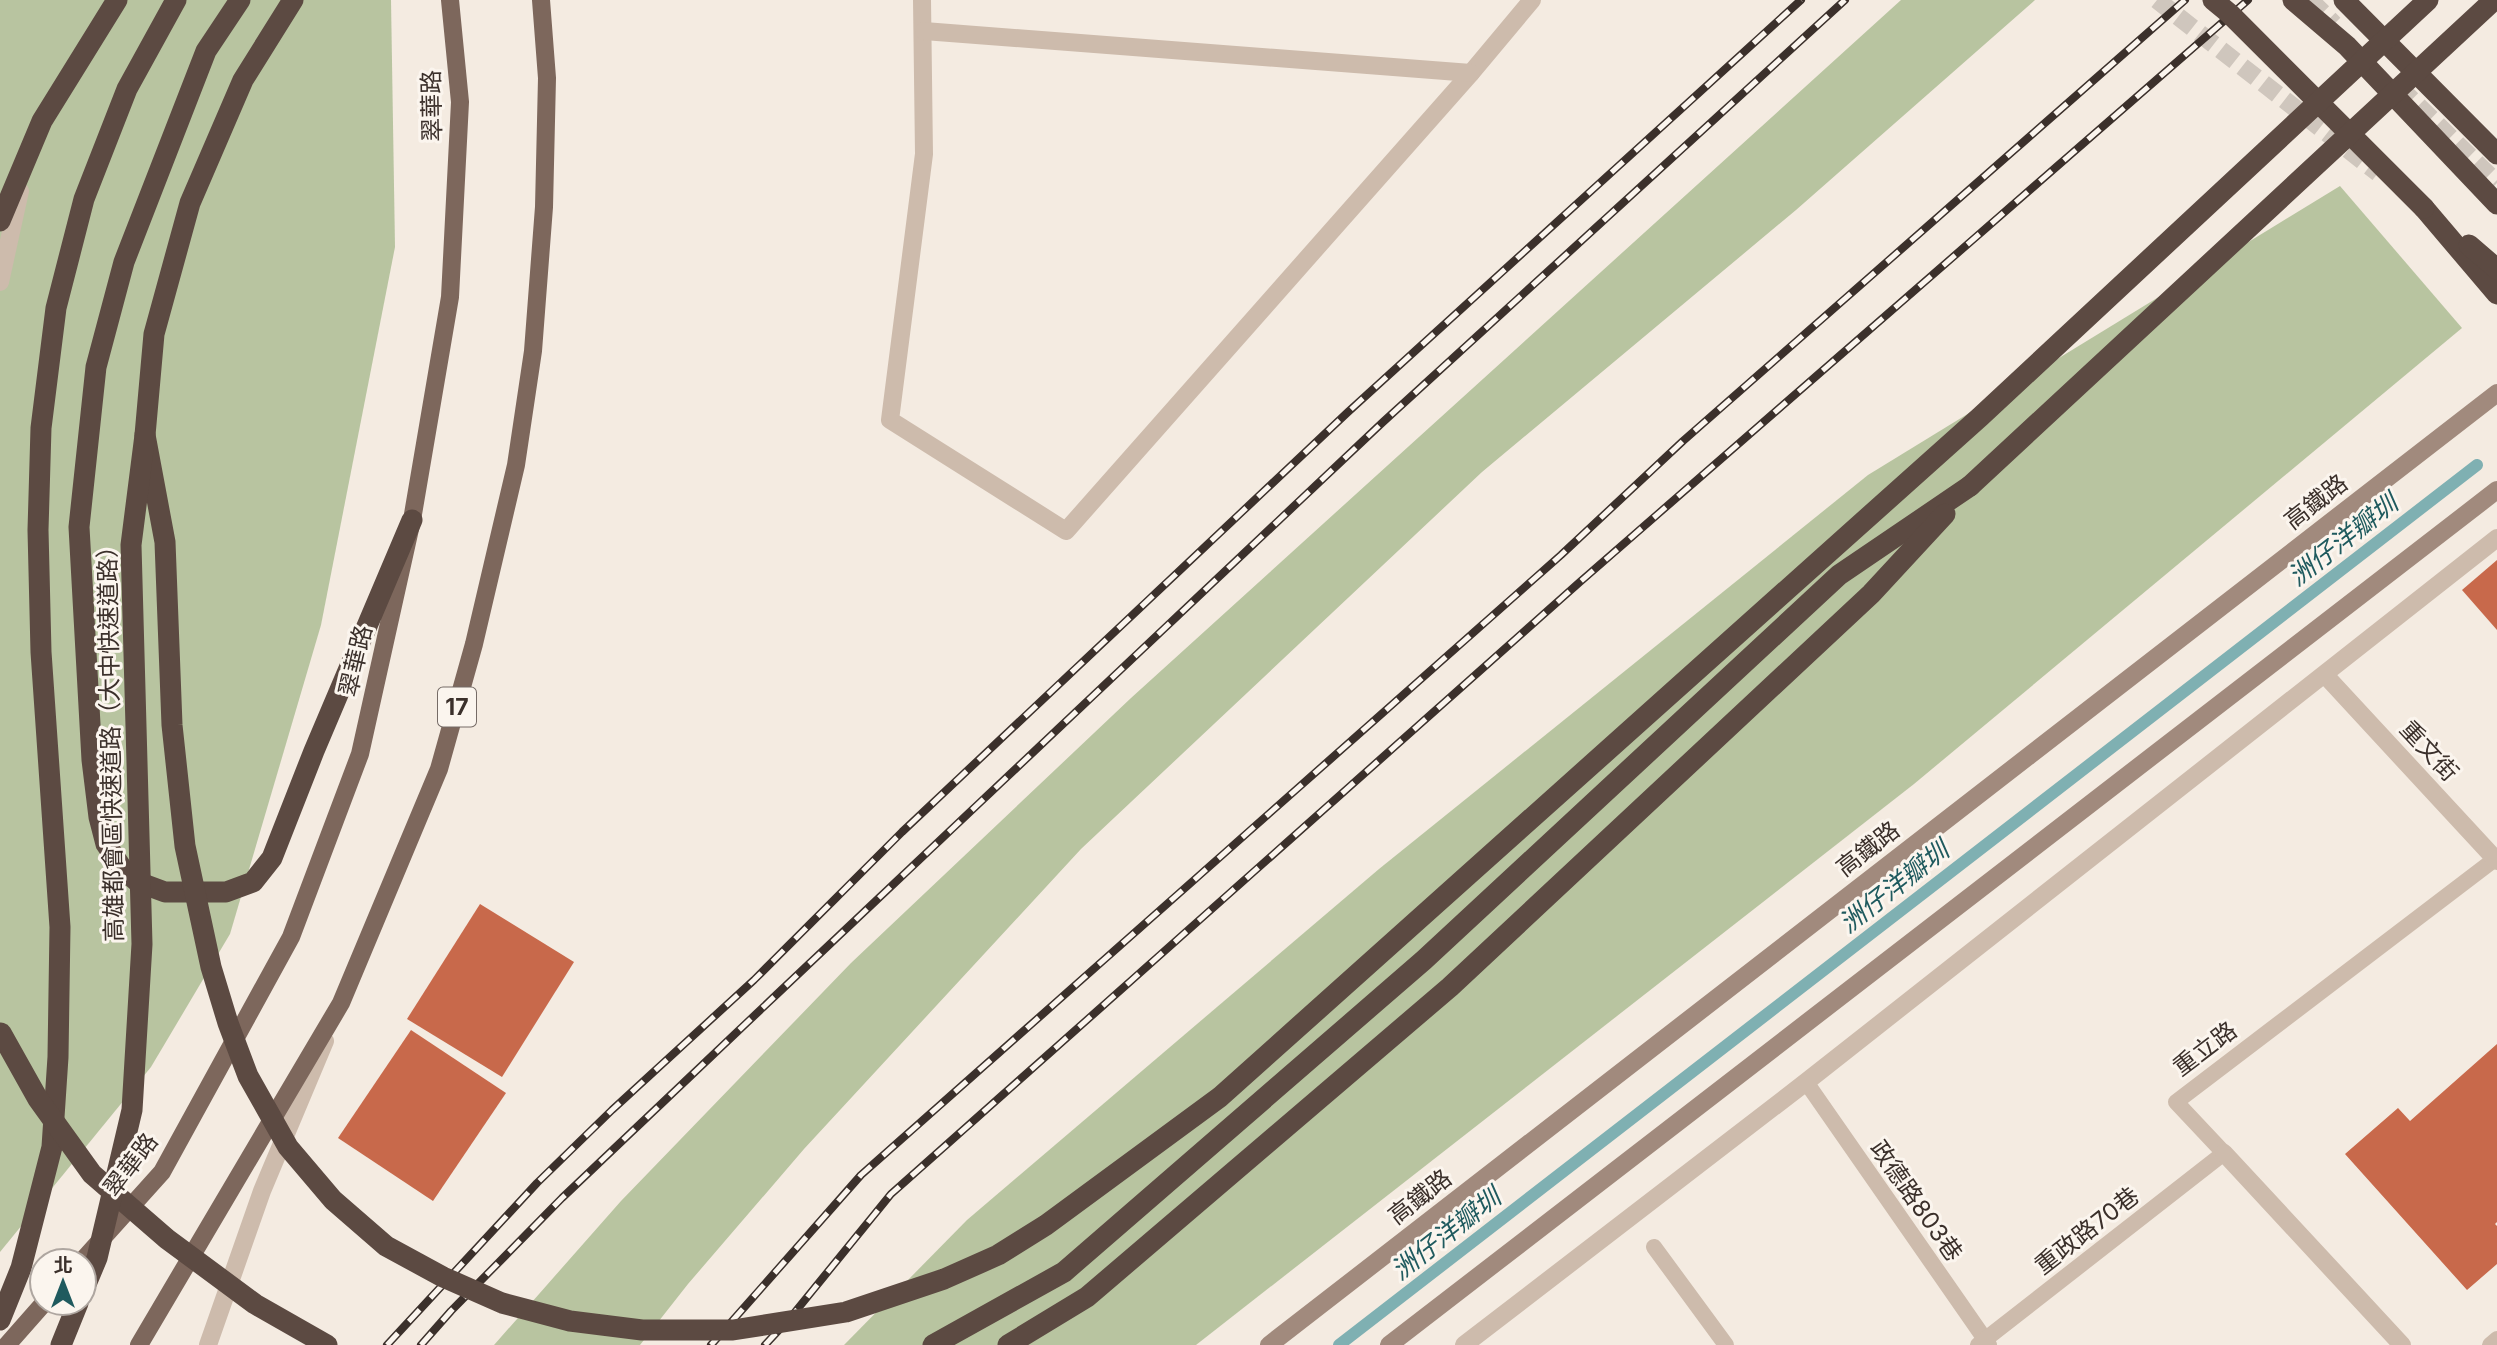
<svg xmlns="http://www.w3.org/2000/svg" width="2497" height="1345" font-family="Inter,'Noto Sans TC',sans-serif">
  <rect width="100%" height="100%" fill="#f4ebe1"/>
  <g fill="#b8c4a0">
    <polygon points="0,0 391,0 395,247 321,625 230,934 151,1067 0,1252"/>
    <polygon points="1901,0 2035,0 1796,210 1482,472 1081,849 804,1149 688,1284 640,1345 494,1345 621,1201 851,963 1131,698"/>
    <polygon points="2340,186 2462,328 1914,784 1196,1345 844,1345 967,1220 1379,869 1868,475"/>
  </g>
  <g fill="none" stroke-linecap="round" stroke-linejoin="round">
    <polyline stroke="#7fb0b2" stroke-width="12" points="1339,1345 2477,465"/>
  </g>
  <g fill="#c8694b">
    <polygon points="2497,560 2497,630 2462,590"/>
    <polygon points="480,904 574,962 502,1077 407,1019"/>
    <polygon points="411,1030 506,1093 433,1201 338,1138"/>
    <polygon points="2497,1044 2497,1222 2495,1224 2497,1226 2497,1264 2467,1290 2345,1154 2398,1108 2410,1121"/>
  </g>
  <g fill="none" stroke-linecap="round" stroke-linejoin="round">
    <g stroke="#cfc6bd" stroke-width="18" stroke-dasharray="18 9" stroke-linecap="butt">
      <polyline points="2157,0 2378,173"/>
      <polyline points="2310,0 2334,24"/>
      <polyline points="2399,87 2497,183"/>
    </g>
    <g stroke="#cdbbac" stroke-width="16">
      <polyline points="1806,1082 1989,1345"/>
      <polyline points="1654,1247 1726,1345"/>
      <polyline points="1978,1345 2224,1153 2176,1102 2495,859"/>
      <polyline points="2490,1345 2497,1339"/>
    </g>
    <g stroke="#cdbbac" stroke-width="18">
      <polyline points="922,0 924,154 890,420 1066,531 1471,73 1532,0"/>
      <polyline points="924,31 1471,73"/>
      <polyline points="0,282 20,191"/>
      <polyline points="2325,675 2497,861"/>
      <polyline points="2224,1153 2402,1345"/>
      <polyline points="208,1345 262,1191 325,1041"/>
      <polyline points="1464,1345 1806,1082 2497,538"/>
    </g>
    <g stroke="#a18a7d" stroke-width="18">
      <polyline points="1269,1345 2497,393"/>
      <polyline points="1389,1345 2497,490"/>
    </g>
    <g stroke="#7d675c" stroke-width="18">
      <polyline points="82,1261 162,1172 291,937 360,754 412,520 450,297 460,102 450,0"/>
      <polyline points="7,1345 44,1303"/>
      <polyline points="139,1345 341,1003 439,769 474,644 516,465 533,351 544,207 547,78 541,0"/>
    </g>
    <g stroke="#5c4a42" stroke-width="21">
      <polyline points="240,0 206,51 124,262 96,367 79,527 92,760 99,817 106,844 122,868 138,882 165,892 226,892 253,882 272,858 314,751 412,520"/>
      <polyline points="2293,0 2347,46 2497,204"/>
      <polyline points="2344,0 2497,154"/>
      <polyline points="2424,208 2497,294"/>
      <polyline points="0,221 42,121 117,0"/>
      <polyline points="2469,245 2497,269"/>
      <polyline points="0,1320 21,1268 52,1147 58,1057 60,927 41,652 38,530 41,428 56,308 84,199 127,89 176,0"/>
      <polyline points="61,1345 78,1303"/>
      <polyline points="933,1345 1064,1272 1424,960 1839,575 1970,486"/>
      <polyline points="1008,1345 1087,1297 1450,987 1871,594 1945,514"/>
    </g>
    <g stroke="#3b302b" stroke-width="8">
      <g id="rail">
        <polyline points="387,1345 537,1183 612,1110 754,980 902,832 1348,412 1801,0"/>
        <polyline points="421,1345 451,1311 562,1198 775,996 1383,422 1845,0"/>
        <polyline points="711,1345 861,1175 1561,555 1683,441 2185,0"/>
        <polyline points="765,1345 791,1317 891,1194 1581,581 2248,0"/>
      </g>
    </g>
    <use href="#rail" stroke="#fbf5ee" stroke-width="5" stroke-dasharray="16" stroke-linecap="butt"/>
    <g stroke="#5c4a42" stroke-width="21">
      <polyline points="2213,0 2230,14 2424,208"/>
      <polyline points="145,435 165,542 172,725 185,846 211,967 228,1023 248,1076 288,1147 333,1200 386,1246 443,1277 502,1303 570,1321 642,1330 733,1330 846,1312 944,1279 998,1255 1046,1225 1220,1097 1980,417 2428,0"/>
      <polyline points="1970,486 2494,0"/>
      <polyline points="1,1033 38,1099 92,1174 167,1239 255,1304 327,1345"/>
      <polyline points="84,1289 97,1258 132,1110 142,944 131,545 145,435 154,334 190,203 243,80 293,0"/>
    </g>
  </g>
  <g text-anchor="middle" stroke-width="6" stroke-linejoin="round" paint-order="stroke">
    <rect fill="#fbf5ee" stroke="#756b66" stroke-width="2" x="438" y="687.5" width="38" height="39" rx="5"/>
    <g font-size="23" font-weight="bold" fill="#3b302b">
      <text x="457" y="715">17</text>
    </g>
    <g font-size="24" fill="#3b302b" stroke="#fbf5ee">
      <text transform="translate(432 106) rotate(-91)" y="8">翠華路</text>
      <text transform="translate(2316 502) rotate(-38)" y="8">高鐵路</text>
      <text transform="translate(356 661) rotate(-77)" y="8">翠華路</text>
      <text transform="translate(111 738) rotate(-91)" y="8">高雄都會區快速道路（大中快速道路）</text>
      <text transform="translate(2429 751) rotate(47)" y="8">重文街</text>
      <text transform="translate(1868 849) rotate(-38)" y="8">高鐵路</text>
      <text transform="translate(2205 1049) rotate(-37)" y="8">重立路</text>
      <text transform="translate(131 1165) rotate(-53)" y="8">翠華路</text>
      <text transform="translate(1420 1197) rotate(-38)" y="8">高鐵路</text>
      <text transform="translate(1916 1201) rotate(55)" y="8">政德路803巷</text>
      <text transform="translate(2087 1231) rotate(-38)" y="8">重政路70巷</text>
    </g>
    <g font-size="26" font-style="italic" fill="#1f5a5e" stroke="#fbf5ee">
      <text transform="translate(2343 540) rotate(-38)" y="9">洲仔洋瓣圳</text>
      <text transform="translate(1894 887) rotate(-38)" y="9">洲仔洋瓣圳</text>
      <text transform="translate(1446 1234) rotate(-38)" y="9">洲仔洋瓣圳</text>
    </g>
  </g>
  <g transform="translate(63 1282)"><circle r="33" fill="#fbf5ee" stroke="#aea6a0" stroke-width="2"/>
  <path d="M0-5L12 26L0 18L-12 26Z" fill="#1f5a5e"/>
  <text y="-10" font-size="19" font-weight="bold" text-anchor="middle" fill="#3b302b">北</text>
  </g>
</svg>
